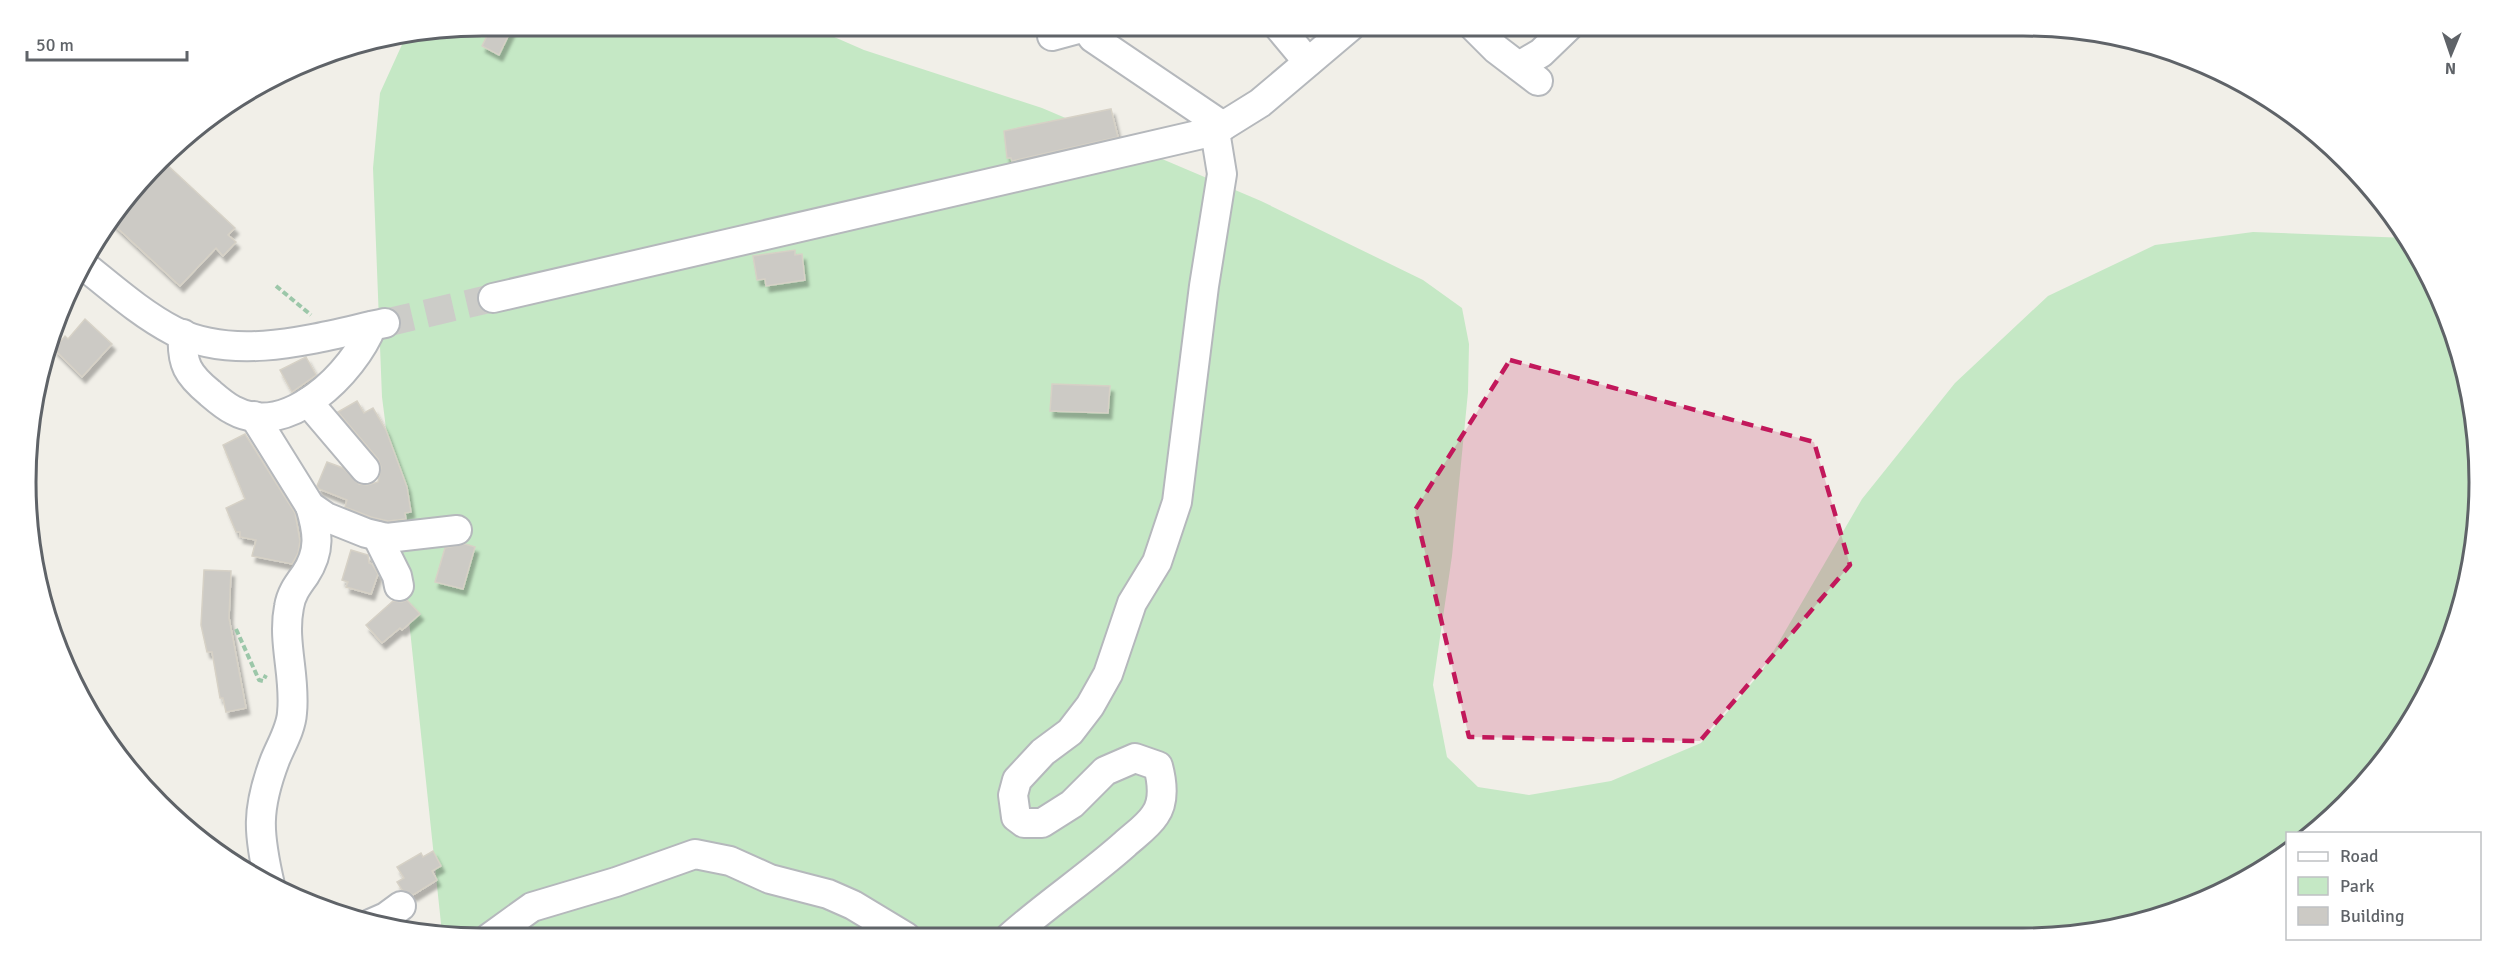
<svg xmlns="http://www.w3.org/2000/svg" width="2505" height="964" font-family="Signika,sans-serif">
  <defs>
    <filter id="shadow"><feDropShadow dx="3.5" dy="6" stdDeviation="1.5" flood-color="#0004"/></filter>
  </defs>
  <rect width="100%" height="100%" fill="#f1efe8"/>
  <polygon fill="#c5e8c5" points="482,26 809,26 864,50 1042,108 1261,201 1423,280 1462,308 1469,344 1468,392 1452,556 1433,685 1447,757 1478,787 1529,795 1611,781 1701,743 1762,671 1862,499 1955,383 2048,296 2155,245 2253,232 2407,238 2419,254 2455,336 2476,423 2478,512 2464,600 2403,735 2324,825 2312,833 2288,834 2287,850 2225,892 2083,935 482,938 442,933 402,554 382,397 373,168 380,93 405,38"/>
  <g fill="#cccac5" stroke="#d6d1c6" stroke-width="1.5" filter="url(#shadow)">
    <polygon points="492,26 513,26 499,55 482,46"/>
    <polygon points="1111,109 1118,137 1012,161 1011,158 1007,158 1004,131"/>
    <polygon points="163,161 235,228 228,235 236,242 223,256 216,248 180,286 112,223"/>
    <polygon points="795,250 795,255 802,254 805,280 766,286 765,279 757,280 753,256"/>
    <polygon points="85,319 112,344 82,377 54,349 65,336 68,339"/>
    <polygon points="306,357 316,375 292,392 280,370"/>
    <polygon points="1052,384 1110,386 1108,413 1050,411"/>
    <polygon points="357,401 364,413 373,408 386,430 407,487 411,512 405,513 406,519 388,521 371,517 345,507 347,500 319,489 317,486 327,462 343,468 359,484 367,485 378,482 381,467 378,459 338,412"/>
    <polygon points="245,434 295,513 300,541 298,553 292,564 252,556 256,540 240,537 240,532 236,532 226,508 245,499 223,445"/>
    <polygon points="465,544 475,547 463,589 435,582 445,548"/>
    <polygon points="351,550 368,555 369,563 372,564 378,574 371,594 346,587 348,582 342,580"/>
    <polygon points="204,570 231,571 229,618 246,708 226,712 223,698 220,698 212,652 207,652 201,625"/>
    <polygon points="407,600 420,614 402,630 400,628 382,643 366,625 393,601 402,602"/>
    <polygon points="433,851 441,866 432,871 437,880 413,895 402,890 397,882 404,878 397,867 421,853 423,857"/>
  </g>
  <g fill="none" stroke-linecap="round" stroke-linejoin="round">
    <polyline stroke="#ccccc8" stroke-width="28" stroke-dasharray="28 14" stroke-linecap="butt" points="385,323 493,298"/>
    <g stroke="#b5b8bc" stroke-width="32">
      <g id="minor">
        <polyline points="1278,26 1308,62"/>
        <polyline points="1473,26 1496,49 1538,81"/>
        <polyline points="1085,27 1093,38 1223,126"/>
        <polyline points="1052,36 1089,26"/>
        <polyline points="1519,66 1541,53 1569,26"/>
        <path d="M82,264C111,287 141,314 174,331C239,363 319,337 385,323"/>
        <polyline points="493,298 1215,131 1260,103 1351,26"/>
        <path d="M183,334C181,364 188,375 210,393C217,399 225,406 233,410C287,440 354,372 372,326"/>
        <polyline points="308,402 365,469"/>
        <polyline points="254,416 310,506 326,517 366,533 387,538 457,530"/>
        <polyline points="377,536 397,576 399,586"/>
        <path d="M270,885C258,833 256,810 275,760C281,745 291,729 292,713C296,677 282,642 289,607C291,594 297,586 305,575C321,551 318,532 310,506"/>
        <polyline points="370,924 386,917 401,906"/>
        <path d="M1010,937C1047,904 1088,877 1125,844C1135,835 1148,826 1155,815C1165,801 1162,781 1158,766L1135,758L1105,771L1072,804L1042,823H1024L1016,817L1013,795L1017,780L1043,752L1070,732L1090,706L1108,674L1132,603L1157,562L1177,502L1204,286L1222,174L1215,131"/>
        <polyline points="489,938 532,907 616,882 695,854 730,861 770,879 828,894 853,905 906,937"/>
      </g>
    </g>
    <g stroke="#9cc7a9" stroke-width="4" stroke-dasharray="6 3" stroke-linecap="butt">
      <polyline points="276,286 311,315"/>
      <polyline points="236,629 259,680 263,681 266,675"/>
    </g>
    <use href="#minor" stroke="#fff" stroke-width="28"/>
  </g>
  <path fill="#c2185b" fill-opacity="0.2" stroke="#c2185b" stroke-width="4.5" stroke-dasharray="12 8" stroke-linejoin="round" d="M1510,360L1814,442L1850,565L1700,741L1469,737L1415,510Z"/>
  <path d="M0 0H2505V964H0ZM482 36H2023A446 446 0 0 1 2469 482V482A446 446 0 0 1 2023 928H482A446 446 0 0 1 36 482V482A446 446 0 0 1 482 36Z" fill="#fff" fill-rule="evenodd"/>
  <path fill="none" stroke="#5f6368" stroke-width="3" d="M482 36H2023A446 446 0 0 1 2469 482V482A446 446 0 0 1 2023 928H482A446 446 0 0 1 36 482V482A446 446 0 0 1 482 36Z"/>
  <rect x="2286" y="832" width="195" height="108" fill="#ffffff" stroke="#bfc1c3" stroke-width="1.5"/>
  <rect x="2298" y="852" width="30" height="9" fill="#ffffff" stroke="#bfc1c3" stroke-width="1.5"/>
  <text x="2340" y="862" font-size="18" fill="#5f6368">Road</text>
  <rect x="2298" y="877" width="30" height="18" fill="#c5e8c5" stroke="#bfc1c3" stroke-width="1.5"/>
  <text x="2340" y="892" font-size="18" fill="#5f6368">Park</text>
  <rect x="2298" y="907" width="30" height="18" fill="#cccac5" stroke="#bfc1c3" stroke-width="1.5"/>
  <text x="2340" y="922" font-size="18" fill="#5f6368">Building</text>
  <g transform="translate(2451 54) rotate(182)" stroke="#ffffff" stroke-width="4.5" paint-order="stroke">
  <path d="M0-4.5L10 22L0 15L-10 22Z" fill="#5f6368"/>
  <text y="-9" font-size="16" font-weight="bold" text-anchor="middle" fill="#5f6368">N</text>
  </g>
  <path d="M27 51v9h160v-9" fill="none" stroke="#5f6368" stroke-width="3"/>
  <text x="36" y="51" font-size="18" fill="#5f6368" stroke="#ffffff" stroke-width="4.5" paint-order="stroke">50 m</text>
</svg>
